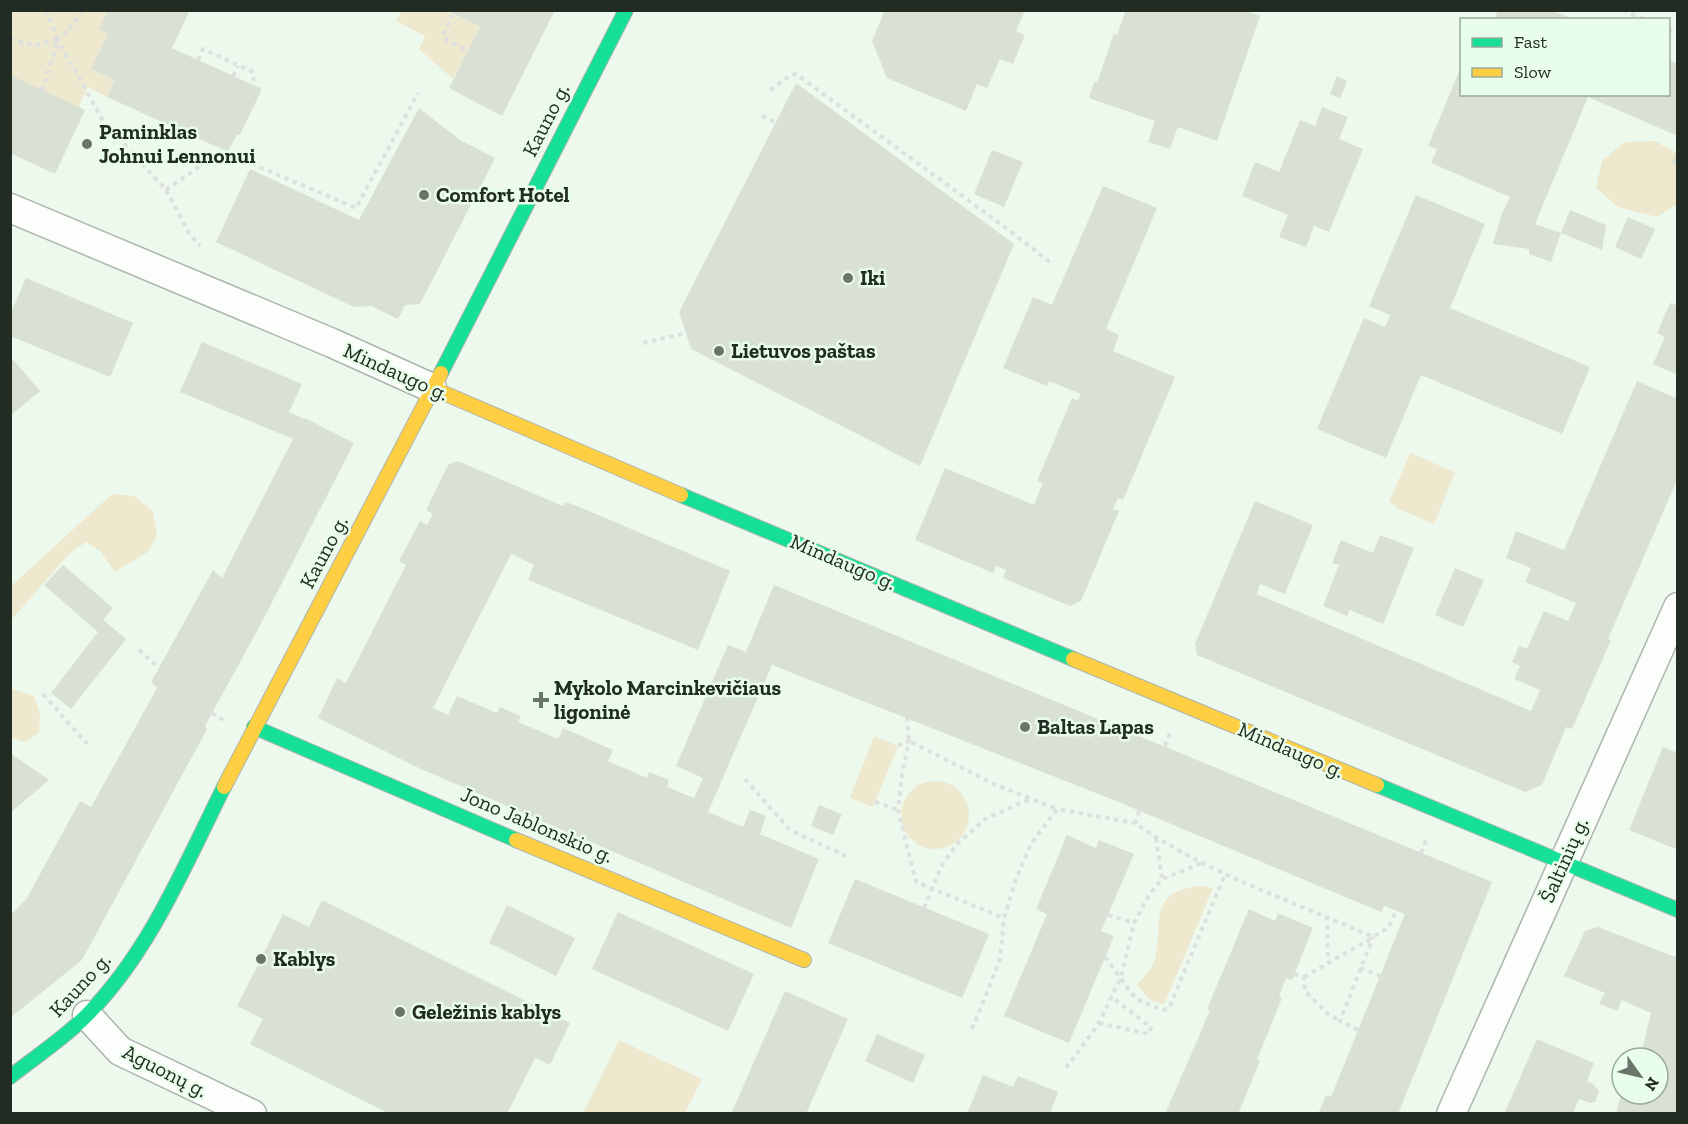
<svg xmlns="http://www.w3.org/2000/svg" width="1688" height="1124" font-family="'Zilla Slab',serif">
  <rect width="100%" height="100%" fill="#eef9ee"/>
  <g fill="#eee8cf">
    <polygon points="10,11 108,11 99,29 108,34 91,69 114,80 107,97 88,87 78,108 12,76"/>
    <polygon points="401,11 446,11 480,27 453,79 419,49 425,36 396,21"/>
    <polygon points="1655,141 1677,153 1677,204 1657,217 1618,207 1596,188 1602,161 1624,142"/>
    <polygon points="1410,453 1455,472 1434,524 1399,509 1389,502"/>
    <polygon points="112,494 134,496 153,511 157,535 148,552 115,572 100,551 86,542 70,553 11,620 11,586"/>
    <polygon points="10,688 34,696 40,714 39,733 25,742 11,738"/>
    <polygon points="874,736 898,746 873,807 850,798"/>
    <circle cx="935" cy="815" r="34"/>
    <path d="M1200,886L1213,888L1164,1005L1150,1000L1137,985C1144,977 1152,969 1155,959C1165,922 1145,893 1200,886Z"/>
    <polygon points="619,1040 702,1079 685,1113 583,1113"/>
  </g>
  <g fill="#d9e0d4">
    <polygon points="108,10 190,10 172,48 262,89 240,135 237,134 228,152 107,97 114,80 91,69 108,34 99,29"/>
    <polygon points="446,10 555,10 502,116 449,88 480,27"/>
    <polygon points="885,10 1025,10 1016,31 1025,35 1013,64 1000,59 987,88 977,84 966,111 887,78 872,41"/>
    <polygon points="1126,10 1243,10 1260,16 1217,141 1178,127 1170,149 1148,142 1155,121 1089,98 1094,82 1097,83 1114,33 1117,35"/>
    <polygon points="1498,10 1551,10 1573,19 1494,20"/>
    <polygon points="1668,60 1678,64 1678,136 1588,97 1535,224 1561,233 1551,262 1529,254 1529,249 1493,244 1501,216 1510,197 1431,163 1437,149 1428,146 1461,67 1462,94 1668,94"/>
    <polygon points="10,72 13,73 12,76 85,110 55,174 10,153"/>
    <polygon points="1337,76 1347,81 1340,98 1330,94"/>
    <polygon points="796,83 1014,244 920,466 691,349 679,312"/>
    <polygon points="1322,107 1348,117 1339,139 1363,149 1329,232 1314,226 1306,247 1279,237 1288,215 1242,196 1255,162 1279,172 1300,120 1315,126"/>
    <polygon points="419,108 460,140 495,158 420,304 405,305 398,319 371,306 354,307 216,242 250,169 359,220"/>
    <polygon points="1678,149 1678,167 1671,164"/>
    <polygon points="992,150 1023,162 1004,207 974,194"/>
    <polygon points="1103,186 1157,208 1106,329 1119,335 1113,351 1175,377 1123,500 1118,498 1113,509 1119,511 1081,601 1070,606 1003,578 1006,570 996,566 993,573 915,540 945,468 1034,505 1043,483 1037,481 1072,398 1078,401 1081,394 1049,381 1047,386 1003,368 1033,297 1052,305"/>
    <polygon points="1416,195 1485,224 1450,308 1590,367 1562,434 1421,375 1386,458 1317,429 1364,318 1385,327 1390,315 1369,306"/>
    <polygon points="1570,210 1606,225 1602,250 1561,233"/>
    <polygon points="1628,217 1655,229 1641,259 1615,247"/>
    <polygon points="26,278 133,323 110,377 10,336 10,315"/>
    <polygon points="1670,303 1678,306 1678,375 1653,364 1665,337 1657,333"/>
    <polygon points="202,342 302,384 289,412 304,419 305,418 354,443 264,618 205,726 207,729 82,960 10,1018 10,916 27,898 80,801 91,807 157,688 151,682 159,668 213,570 222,578 293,439 180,392"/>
    <polygon points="10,356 40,391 10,416"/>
    <polygon points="1637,381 1678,399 1678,478 1608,639 1611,640 1572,729 1566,727 1542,785 1525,792 1197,655 1195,644 1255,501 1313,525 1285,594 1260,584 1257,594 1531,711 1540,690 1514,679 1520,666 1512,662 1519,646 1527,649 1544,611 1568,621 1576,603 1525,582 1531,568 1506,558 1516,531 1564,550"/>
    <polygon points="458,461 563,506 566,502 589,511 730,571 698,650 528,580 534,565 511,554 433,708 448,715 457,696 497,713 500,707 521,716 518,722 558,739 563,728 613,750 608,761 647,778 649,772 669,780 667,787 694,798 703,778 676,766 728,645 746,652 774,585 1492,882 1398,1114 1318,1114 1326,1095 1331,1097 1405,914 1384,906 1381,912 1116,801 772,665 708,812 743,827 750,810 766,816 760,834 819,859 791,928 421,769 318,718 337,678 346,683 406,565 399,561 420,521 427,525 433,514 426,510 448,465"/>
    <polygon points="1380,535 1414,548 1383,624 1350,610 1347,616 1323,606 1339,565 1332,563 1341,540 1373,553"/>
    <polygon points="63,565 113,608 103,620 126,639 71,709 51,693 98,632 44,585"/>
    <polygon points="1455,568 1484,580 1463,627 1435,615"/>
    <polygon points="1663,747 1678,753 1678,850 1629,830"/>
    <polygon points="10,753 49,780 10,813"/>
    <polygon points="819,805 842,814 833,835 811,826"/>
    <polygon points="1067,835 1096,848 1099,840 1134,854 1101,931 1114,936 1069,1043 1004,1016 1047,914 1036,909"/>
    <polygon points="855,879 989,934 962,998 828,943"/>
    <polygon points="322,900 570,1023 550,1065 535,1058 507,1114 390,1114 250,1044 263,1019 237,1006 261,959 283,914 309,927"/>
    <polygon points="507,905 575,938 556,976 489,943"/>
    <polygon points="1249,909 1275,921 1278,913 1313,928 1292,980 1286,978 1279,996 1282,998 1257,1060 1260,1061 1238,1114 1165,1114 1199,1036 1210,1010 1207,1009"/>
    <polygon points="618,912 754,974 728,1031 592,969"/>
    <polygon points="1598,927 1678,958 1678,1104 1675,1114 1616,1114 1621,1094 1658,1094 1658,1058 1640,1058 1651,1013 1622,1000 1617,1011 1599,1004 1605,993 1564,976 1585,931"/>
    <polygon points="785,991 848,1019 806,1114 731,1114"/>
    <polygon points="877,1034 925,1055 913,1083 865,1061"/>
    <polygon points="1537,1039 1594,1063 1587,1081 1593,1084 1599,1091 1595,1102 1590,1103 1579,1099 1573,1114 1504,1114"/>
    <polygon points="983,1075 1013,1087 1018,1076 1058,1092 1050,1114 967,1114"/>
  </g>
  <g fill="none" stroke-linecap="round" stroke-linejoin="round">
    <g stroke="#acb5ac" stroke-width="31">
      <g id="street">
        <polyline points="10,208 332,343 432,388"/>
        <polyline points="87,1015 120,1051 252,1114"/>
        <polyline points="1451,1114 1678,607"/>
      </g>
    </g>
    <g stroke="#acb5ac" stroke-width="16">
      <g id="fast">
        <polyline points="441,373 626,10"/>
        <polyline points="681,495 1073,659"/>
        <polyline points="254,727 516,840"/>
        <polyline points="1377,785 1678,910"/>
        <path d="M10,1077C35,1057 66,1037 88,1014C150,951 185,865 224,787"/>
      </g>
    </g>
    <g stroke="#acb5ac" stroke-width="16">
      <g id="slow">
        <polyline points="432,388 681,495"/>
        <polyline points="1073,659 1377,785"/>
        <polyline points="224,787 441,373"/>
        <polyline points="516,840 804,960"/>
      </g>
    </g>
    <g stroke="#dde1de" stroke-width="4" stroke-dasharray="4.5 4.5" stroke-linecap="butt">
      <polyline points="82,10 73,24 58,40 103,121 166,190 189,233 200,246"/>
      <polyline points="1623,10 1645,20"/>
      <polyline points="453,14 443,35 448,41 468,51"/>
      <polyline points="1668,30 1678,33"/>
      <polyline points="10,39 34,46 57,40"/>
      <polyline points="198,60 203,49 253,72 254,86"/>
      <polyline points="233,76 238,66"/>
      <polyline points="770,90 790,76 796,74 1006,228 1051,263"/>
      <polyline points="42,91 58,40 46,10"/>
      <polyline points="243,160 356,208 418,93"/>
      <polyline points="166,190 223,150"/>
      <polyline points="643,343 716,326 810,139 758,114"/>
      <polyline points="139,650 159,668"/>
      <polyline points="43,694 87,744"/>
      <polyline points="212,713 223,720"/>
      <polyline points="907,717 909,741 994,784 1057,809"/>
      <polyline points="898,746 909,741 902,775 898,810 916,882 1004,918"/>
      <polyline points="1165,746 1170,733"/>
      <polyline points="745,779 790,830 846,856"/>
      <polyline points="875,802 898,810"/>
      <path d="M1139,811L1135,823C1207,874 1293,901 1373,937L1389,927L1396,910"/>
      <polyline points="1156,838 1162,879"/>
      <polyline points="1421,853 1426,840"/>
      <polyline points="924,908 941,867 956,845 985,819 1030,799"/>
      <polyline points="1108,915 1134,923"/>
      <polyline points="1327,916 1328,963"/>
      <polyline points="1105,957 1136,999 1163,1010 1169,1008 1225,874"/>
      <polyline points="1360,968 1380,976"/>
      <polyline points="1294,974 1304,977 1305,991 1328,1014 1340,1021"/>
      <polyline points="1304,977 1372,938"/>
      <polyline points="1099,1023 1149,1034 1151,1027 1110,996"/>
      <polyline points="972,1029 1000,960 1004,918 1016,879 1031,844 1057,809 1135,823"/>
      <polyline points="1358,1030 1340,1021 1373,937"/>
      <polyline points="1066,1068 1099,1023 1121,977 1134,923 1149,895 1162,879 1202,863"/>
    </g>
    <use href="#street" stroke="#fcfefc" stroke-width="28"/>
    <use href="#fast" stroke="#16e098" stroke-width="14"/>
    <use href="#slow" stroke="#ffcf43" stroke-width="14"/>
  </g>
  <g fill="#69746a" stroke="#e9feea" stroke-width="2">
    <circle cx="87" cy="144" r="6"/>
    <circle cx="424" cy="195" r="6"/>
    <circle cx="848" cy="278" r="6"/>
    <circle cx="719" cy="351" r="6"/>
    <path d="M538 691h6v6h6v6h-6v6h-6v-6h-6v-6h6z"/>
    <circle cx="1025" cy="727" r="6"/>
    <circle cx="261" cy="959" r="6"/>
    <circle cx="400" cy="1012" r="6"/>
  </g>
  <g text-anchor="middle" stroke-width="5" stroke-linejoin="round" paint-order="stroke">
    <g font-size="21" fill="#222c23" stroke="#e9feea">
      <text transform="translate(546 120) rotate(-63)" y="7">Kauno g.</text>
      <text transform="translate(396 372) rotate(24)" y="7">Mindaugo g.</text>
      <text transform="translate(324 552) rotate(-62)" y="7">Kauno g.</text>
      <text transform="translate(843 562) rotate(23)" y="7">Mindaugo g.</text>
      <text transform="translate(1291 750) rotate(23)" y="7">Mindaugo g.</text>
      <text transform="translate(537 825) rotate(23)" y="7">Jono Jablonskio g.</text>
      <text transform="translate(1564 860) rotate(-66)" y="7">Šaltinių g.</text>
      <text transform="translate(80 985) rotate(-47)" y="7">Kauno g.</text>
      <text transform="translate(165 1071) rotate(27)" y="7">Aguonų g.</text>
    </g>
    <g font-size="21" font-weight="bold" fill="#222c23" stroke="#e9feea" text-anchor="start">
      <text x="99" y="139">Paminklas<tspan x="99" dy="24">Johnui Lennonui</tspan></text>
      <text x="436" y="202">Comfort Hotel</text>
      <text x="860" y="285">Iki</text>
      <text x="731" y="358">Lietuvos paštas</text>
      <text x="554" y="695">Mykolo Marcinkevičiaus<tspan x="554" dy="24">ligoninė</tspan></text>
      <text x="1037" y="734">Baltas Lapas</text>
      <text x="273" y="966">Kablys</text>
      <text x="412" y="1019">Geležinis kablys</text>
    </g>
  </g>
  <rect width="1688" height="1124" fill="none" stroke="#222c23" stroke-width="24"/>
  <rect x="1460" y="18" width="210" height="78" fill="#e9feea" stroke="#99aa9a" stroke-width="1.5"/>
  <rect x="1472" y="38" width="30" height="9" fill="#16e098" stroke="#99aa9a" stroke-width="1.5"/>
  <text x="1514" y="48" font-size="18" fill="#222c23">Fast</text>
  <rect x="1472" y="68" width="30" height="9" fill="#ffcf43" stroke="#99aa9a" stroke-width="1.5"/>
  <text x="1514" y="78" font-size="18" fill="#222c23">Slow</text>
  <g transform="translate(1640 1076) rotate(124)"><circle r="28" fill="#e9feea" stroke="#99aa9a" stroke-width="1.5"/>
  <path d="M0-4.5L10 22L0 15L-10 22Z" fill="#69746a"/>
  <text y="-9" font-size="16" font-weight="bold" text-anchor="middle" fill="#222c23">N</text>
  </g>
</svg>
